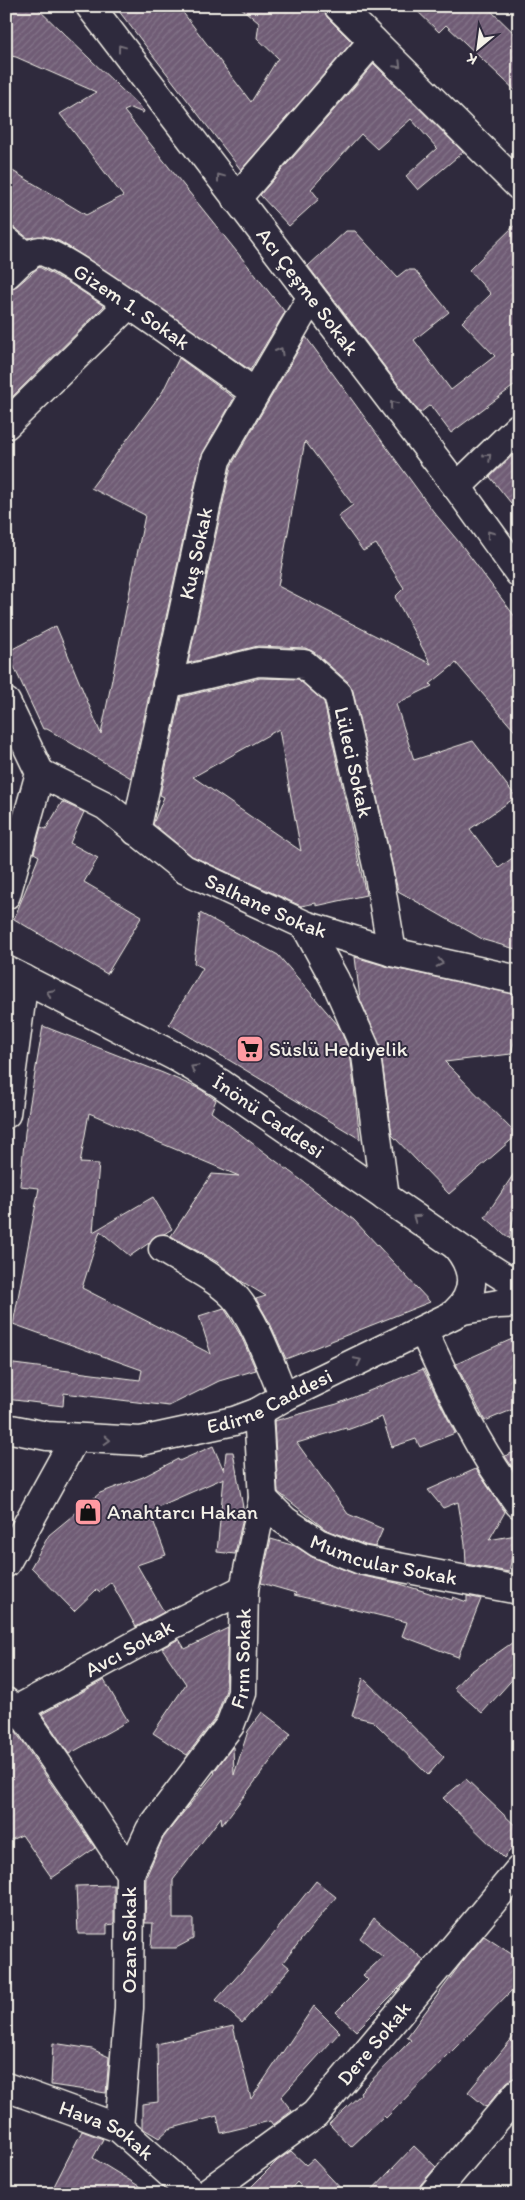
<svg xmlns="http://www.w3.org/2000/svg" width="525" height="2200" font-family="Itim,sans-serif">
  <defs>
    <pattern id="building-hatch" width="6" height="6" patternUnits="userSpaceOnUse" patternTransform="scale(1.25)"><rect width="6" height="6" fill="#6f5c75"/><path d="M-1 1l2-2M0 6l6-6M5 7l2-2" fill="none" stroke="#847489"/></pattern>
  </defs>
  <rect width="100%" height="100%" fill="#2f2a3d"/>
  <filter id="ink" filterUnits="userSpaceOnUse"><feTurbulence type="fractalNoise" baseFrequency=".02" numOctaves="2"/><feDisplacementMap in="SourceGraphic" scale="10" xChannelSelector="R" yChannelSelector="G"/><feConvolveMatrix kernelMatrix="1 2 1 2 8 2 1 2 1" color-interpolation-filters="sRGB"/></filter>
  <g filter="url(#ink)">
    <g fill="url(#building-hatch)" stroke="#f4f1e8" fill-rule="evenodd">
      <polygon points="6,6 35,6 144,111 143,113 131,108 124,111 285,312 250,370 85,257 59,241 45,236 28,238 15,228 6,226 6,167 86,215 123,196 60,114 96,92 16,57 6,55"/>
      <polygon points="115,6 178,6 251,102 278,58 257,38 259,23 239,6 323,6 327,17 352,42 241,170"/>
      <polygon points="412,6 486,6 519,38 519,94 446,25 439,32"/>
      <polygon points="374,64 463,152 418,190 406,176 437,148 411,119 377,149 361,134 311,189 319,199 289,226 260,195"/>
      <polygon points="519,221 519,382 451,433 430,405 420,413 308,266 346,231 355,231 397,277 406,270 415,270 449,312 414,340 451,390 495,356 462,322 491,294 469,270"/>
      <polygon points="39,267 69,283 104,306 6,403 6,290 17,286"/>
      <path d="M306,337L433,511L463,547L519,622V736L456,663L430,684L432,686L396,704L414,760L473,741L516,797L470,829L499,868L519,853V950L484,940L398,891L353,691L348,682L314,652L305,648L258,646L188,663L231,466ZM305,441L353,505L338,516L363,551L376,544L404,588L395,597L431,664L278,586Z"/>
      <polygon points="179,358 234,398 201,457 131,778 47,729 43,729 7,652 56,626 101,734 145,515 91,488 163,391"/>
      <polygon points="519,449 519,513 490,477"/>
      <path d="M260,678L298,679L324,702L366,895L316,906V903L301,906L192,856L153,824L164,797L160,795L181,697ZM279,729L288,781L301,851L193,777Z"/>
      <polygon points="62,802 84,812 70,843 98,858 84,882 142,916 107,974 14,919 39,856 34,853 41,827 46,829"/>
      <polygon points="6,811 12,814 6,836"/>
      <polygon points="200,913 278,955 338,1025 350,1052 360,1139 169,1024 203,968 194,963"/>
      <polygon points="355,957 389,967 519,995 519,1040 515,1038 511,1054 445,1062 517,1135 449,1194 392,1135 380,1046 360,999"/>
      <polygon points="43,1026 163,1073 200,1089 216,1100 211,1112 354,1220 430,1302 286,1359 270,1323 256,1299 266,1296 241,1281 217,1262 171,1236 212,1174 239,1176 89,1113 80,1163 99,1164 93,1232 153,1197 172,1229 164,1234 155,1236 149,1243 130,1256 100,1231 82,1288 211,1354 199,1316 224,1308 241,1336 256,1370 219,1381 169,1406 64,1393 63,1406 6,1399 6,1363 140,1380 142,1370 13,1324 39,1188 20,1186 25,1132"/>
      <polygon points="519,1166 519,1184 510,1239 485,1217"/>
      <polygon points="519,1336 519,1407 485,1421 456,1364"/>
      <polygon points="423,1369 455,1433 420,1447 416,1439 392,1447 382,1417 347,1430 346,1428 297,1443 348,1514 383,1529 375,1547 365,1545 325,1529 278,1492 274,1421 337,1404"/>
      <polygon points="213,1446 224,1471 226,1452 233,1452 244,1513 235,1554 217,1552 224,1478 155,1508 157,1513 151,1515 166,1555 137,1565 164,1612 136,1627 111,1582 99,1592 96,1590 74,1611 31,1567 49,1535 100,1493 143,1477 178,1459 179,1461"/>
      <polygon points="519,1450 519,1477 505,1456"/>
      <polygon points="476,1469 505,1512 489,1540 516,1535 509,1572 466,1564 465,1544 458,1502 443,1508 428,1490"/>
      <polygon points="271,1539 295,1546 312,1557 358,1575 397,1583 452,1600 453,1597 467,1602 467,1596 481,1599 458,1657 402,1636 407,1622 294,1595 296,1593 261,1583"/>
      <polygon points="228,1628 226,1690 216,1717 187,1755 153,1733 186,1684 162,1648 179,1639 185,1649"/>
      <polygon points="519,1638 519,1672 482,1713 454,1688 466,1675"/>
      <polygon points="363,1678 444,1757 428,1775 373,1721 352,1716"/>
      <polygon points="104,1680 128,1721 69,1754 42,1714"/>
      <polygon points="262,1712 291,1734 222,1825 221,1817 173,1880 173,1919 193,1919 193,1939 176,1948 151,1948 153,1923 145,1923 146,1877 163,1838 215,1773 214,1772 233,1746 234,1775 248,1731"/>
      <polygon points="8,1725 15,1731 95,1848 52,1878 22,1835 6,1842 6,1726"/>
      <polygon points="466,1779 519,1829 519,1839 504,1858 443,1798"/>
      <polygon points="316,1881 336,1897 283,1962 290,1968 242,2023 216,2000 260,1951"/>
      <polygon points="114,1885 114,1924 107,1925 107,1934 78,1934 76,1886"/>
      <polygon points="374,1918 424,1960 407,1980 356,2031 336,2012 368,1980 363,1975 383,1957 360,1938"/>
      <polygon points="484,1936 519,1959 519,1983 386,2118 384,2116 351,2147 329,2124 361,2094 360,2092 411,2040 407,2037 462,1962"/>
      <polygon points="314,2006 340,2032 281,2097 292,2111 273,2125 270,2121 221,2133 217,2116 169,2129 159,2138 142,2128 142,2104 158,2102 157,2044 233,2026 251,2099"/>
      <polygon points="519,2030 519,2073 516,2077 507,2082 486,2107 468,2092"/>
      <polygon points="53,2043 92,2049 109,2057 106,2093 51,2085"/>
      <polygon points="82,2131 103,2139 93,2158 152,2194 50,2194"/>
      <polygon points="414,2146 436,2167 421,2184 416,2194 368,2194"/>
      <polygon points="291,2151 306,2165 313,2159 346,2194 308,2194 297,2182 286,2194 244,2194 277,2161"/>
    </g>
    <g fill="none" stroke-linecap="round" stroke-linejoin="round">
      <g stroke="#f4f1e8" stroke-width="31">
        <g id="minor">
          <polyline points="338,6 519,186"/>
          <polyline points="236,199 373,41"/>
          <polyline points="6,241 27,257"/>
          <path id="s1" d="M6,275C15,267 27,252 40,251C58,250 228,374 255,393"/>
          <polyline points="6,425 128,305"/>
          <polyline points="457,487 519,427"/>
          <path id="s2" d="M167,684L258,662L304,664L338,694L378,870L392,952"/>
          <polyline points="6,702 40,773 6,895"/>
          <path id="s3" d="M40,773L106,806L184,869L305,925L392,952L519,980"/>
          <path id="s4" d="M136,831L216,460L311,298"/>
          <polyline points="305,925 335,980 365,1048 385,1197"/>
          <polyline points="6,1114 24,979"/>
          <path d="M163,1249C185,1263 214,1276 233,1295C255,1318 271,1367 284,1397"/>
          <path d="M423,1330C452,1393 476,1447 519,1504"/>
          <path id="s5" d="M263,1499L284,1520L318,1543L361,1560L519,1590"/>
          <polyline points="6,1563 75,1438"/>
          <polyline points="6,1702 27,1720 88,1809 130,1873 129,2008 119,2128"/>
          <path id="s6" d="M16,1710L172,1625L244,1589"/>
          <path id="s7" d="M130,1873L150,1830L230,1725L242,1693L244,1589L263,1499L258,1412"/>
          <path id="s8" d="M6,2087L119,2128L193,2194"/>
          <path id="s9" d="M205,2194L315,2114L519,1870"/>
        </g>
      </g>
      <g stroke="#f4f1e8" stroke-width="31">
        <g id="major">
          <path id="s10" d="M90,6L457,487L519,573"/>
          <path id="s11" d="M6,970L178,1058L220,1083L471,1256L504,1277L519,1282"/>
          <path d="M456,1312C477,1292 475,1269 457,1247"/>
          <path id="s12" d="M6,1428L47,1436L141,1441L234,1421L258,1412L284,1397L463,1310L499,1304L519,1303"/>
          <polyline points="433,2194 519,2092"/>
        </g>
      </g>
      <use href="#minor" stroke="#2f2a3d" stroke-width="28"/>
      <use href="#major" stroke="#2f2a3d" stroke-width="28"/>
    </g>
    <defs><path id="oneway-chevron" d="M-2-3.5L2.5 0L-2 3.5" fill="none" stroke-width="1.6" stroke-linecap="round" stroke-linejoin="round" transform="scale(1.25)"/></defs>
    <g stroke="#747079">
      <use href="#oneway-chevron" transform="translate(121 48) rotate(-127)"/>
      <use href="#oneway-chevron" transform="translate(398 65) rotate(45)"/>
      <use href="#oneway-chevron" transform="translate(220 177) rotate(-127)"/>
      <use href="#oneway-chevron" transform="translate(280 351) rotate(-60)"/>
      <use href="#oneway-chevron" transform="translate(393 404) rotate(-128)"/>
      <use href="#oneway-chevron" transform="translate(488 457) rotate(-44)"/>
      <use href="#oneway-chevron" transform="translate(490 534) rotate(-126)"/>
      <use href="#oneway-chevron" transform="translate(440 963) rotate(12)"/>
      <use href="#oneway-chevron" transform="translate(50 993) rotate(-153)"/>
      <use href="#oneway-chevron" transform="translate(194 1068) rotate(-149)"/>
      <use href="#oneway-chevron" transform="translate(416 1218) rotate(-145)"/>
      <use href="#oneway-chevron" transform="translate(358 1361) rotate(-26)"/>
      <use href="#oneway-chevron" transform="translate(107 1440) rotate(3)"/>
    </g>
  </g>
  <defs>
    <g id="supermarket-square" transform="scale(1.4375)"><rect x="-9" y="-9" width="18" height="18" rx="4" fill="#ff9aa2" stroke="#2f2a3d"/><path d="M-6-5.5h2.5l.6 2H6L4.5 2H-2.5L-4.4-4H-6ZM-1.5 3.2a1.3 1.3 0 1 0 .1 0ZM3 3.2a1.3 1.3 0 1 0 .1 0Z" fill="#111"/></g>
    <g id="shop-square" transform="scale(1.4375)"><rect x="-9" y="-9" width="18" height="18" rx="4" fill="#ff9aa2" stroke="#2f2a3d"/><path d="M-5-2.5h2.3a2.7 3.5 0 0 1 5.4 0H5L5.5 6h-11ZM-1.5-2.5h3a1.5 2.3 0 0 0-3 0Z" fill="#111"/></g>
  </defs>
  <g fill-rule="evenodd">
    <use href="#supermarket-square" x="250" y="1049"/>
    <use href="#shop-square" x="88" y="1512"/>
  </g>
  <g text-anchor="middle" stroke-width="4" stroke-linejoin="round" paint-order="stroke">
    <g font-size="21" fill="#f4f1e8" stroke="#2f2a3d">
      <text dy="7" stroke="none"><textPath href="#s10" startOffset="359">Acı Çeşme Sokak</textPath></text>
      <text dy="7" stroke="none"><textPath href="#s1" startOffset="150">Gizem 1. Sokak</textPath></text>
      <text dy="7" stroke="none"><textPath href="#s4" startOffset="284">Kuş Sokak</textPath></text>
      <text dy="7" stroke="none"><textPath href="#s2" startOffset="255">Lüleci Sokak</textPath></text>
      <text dy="7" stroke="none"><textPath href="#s3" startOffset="264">Salhane Sokak</textPath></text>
      <text dy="7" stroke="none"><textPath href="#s11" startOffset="301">İnönü Caddesi</textPath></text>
      <text dy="7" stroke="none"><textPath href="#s12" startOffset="271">Edirne Caddesi</textPath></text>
      <text dy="7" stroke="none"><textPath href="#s5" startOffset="139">Mumcular Sokak</textPath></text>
      <text dy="7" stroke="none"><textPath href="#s6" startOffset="129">Avcı Sokak</textPath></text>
      <text dy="7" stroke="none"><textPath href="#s7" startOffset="248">Fırın Sokak</textPath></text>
      <text transform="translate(129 1940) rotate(-90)" y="7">Ozan Sokak</text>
      <text dy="7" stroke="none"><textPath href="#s9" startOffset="228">Dere Sokak</textPath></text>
      <text dy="7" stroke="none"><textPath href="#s8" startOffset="110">Hava Sokak</textPath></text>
    </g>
    <g font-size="21" fill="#f4f1e8" stroke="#2f2a3d" text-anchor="start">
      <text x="269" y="1056">Süslü Hediyelik</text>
      <text x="107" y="1519">Anahtarcı Hakan</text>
    </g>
  </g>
  <rect width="525" height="2200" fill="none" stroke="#2f2a3d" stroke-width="25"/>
  <rect x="12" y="12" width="500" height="2175" fill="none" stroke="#f4f1e8" stroke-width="2" filter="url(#ink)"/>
  <g transform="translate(478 48) rotate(209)" stroke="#2f2a3d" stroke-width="4" paint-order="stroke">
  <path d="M0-4L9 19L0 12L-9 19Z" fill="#f4f1e8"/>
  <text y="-8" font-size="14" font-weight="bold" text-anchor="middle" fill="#f4f1e8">K</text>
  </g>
</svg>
